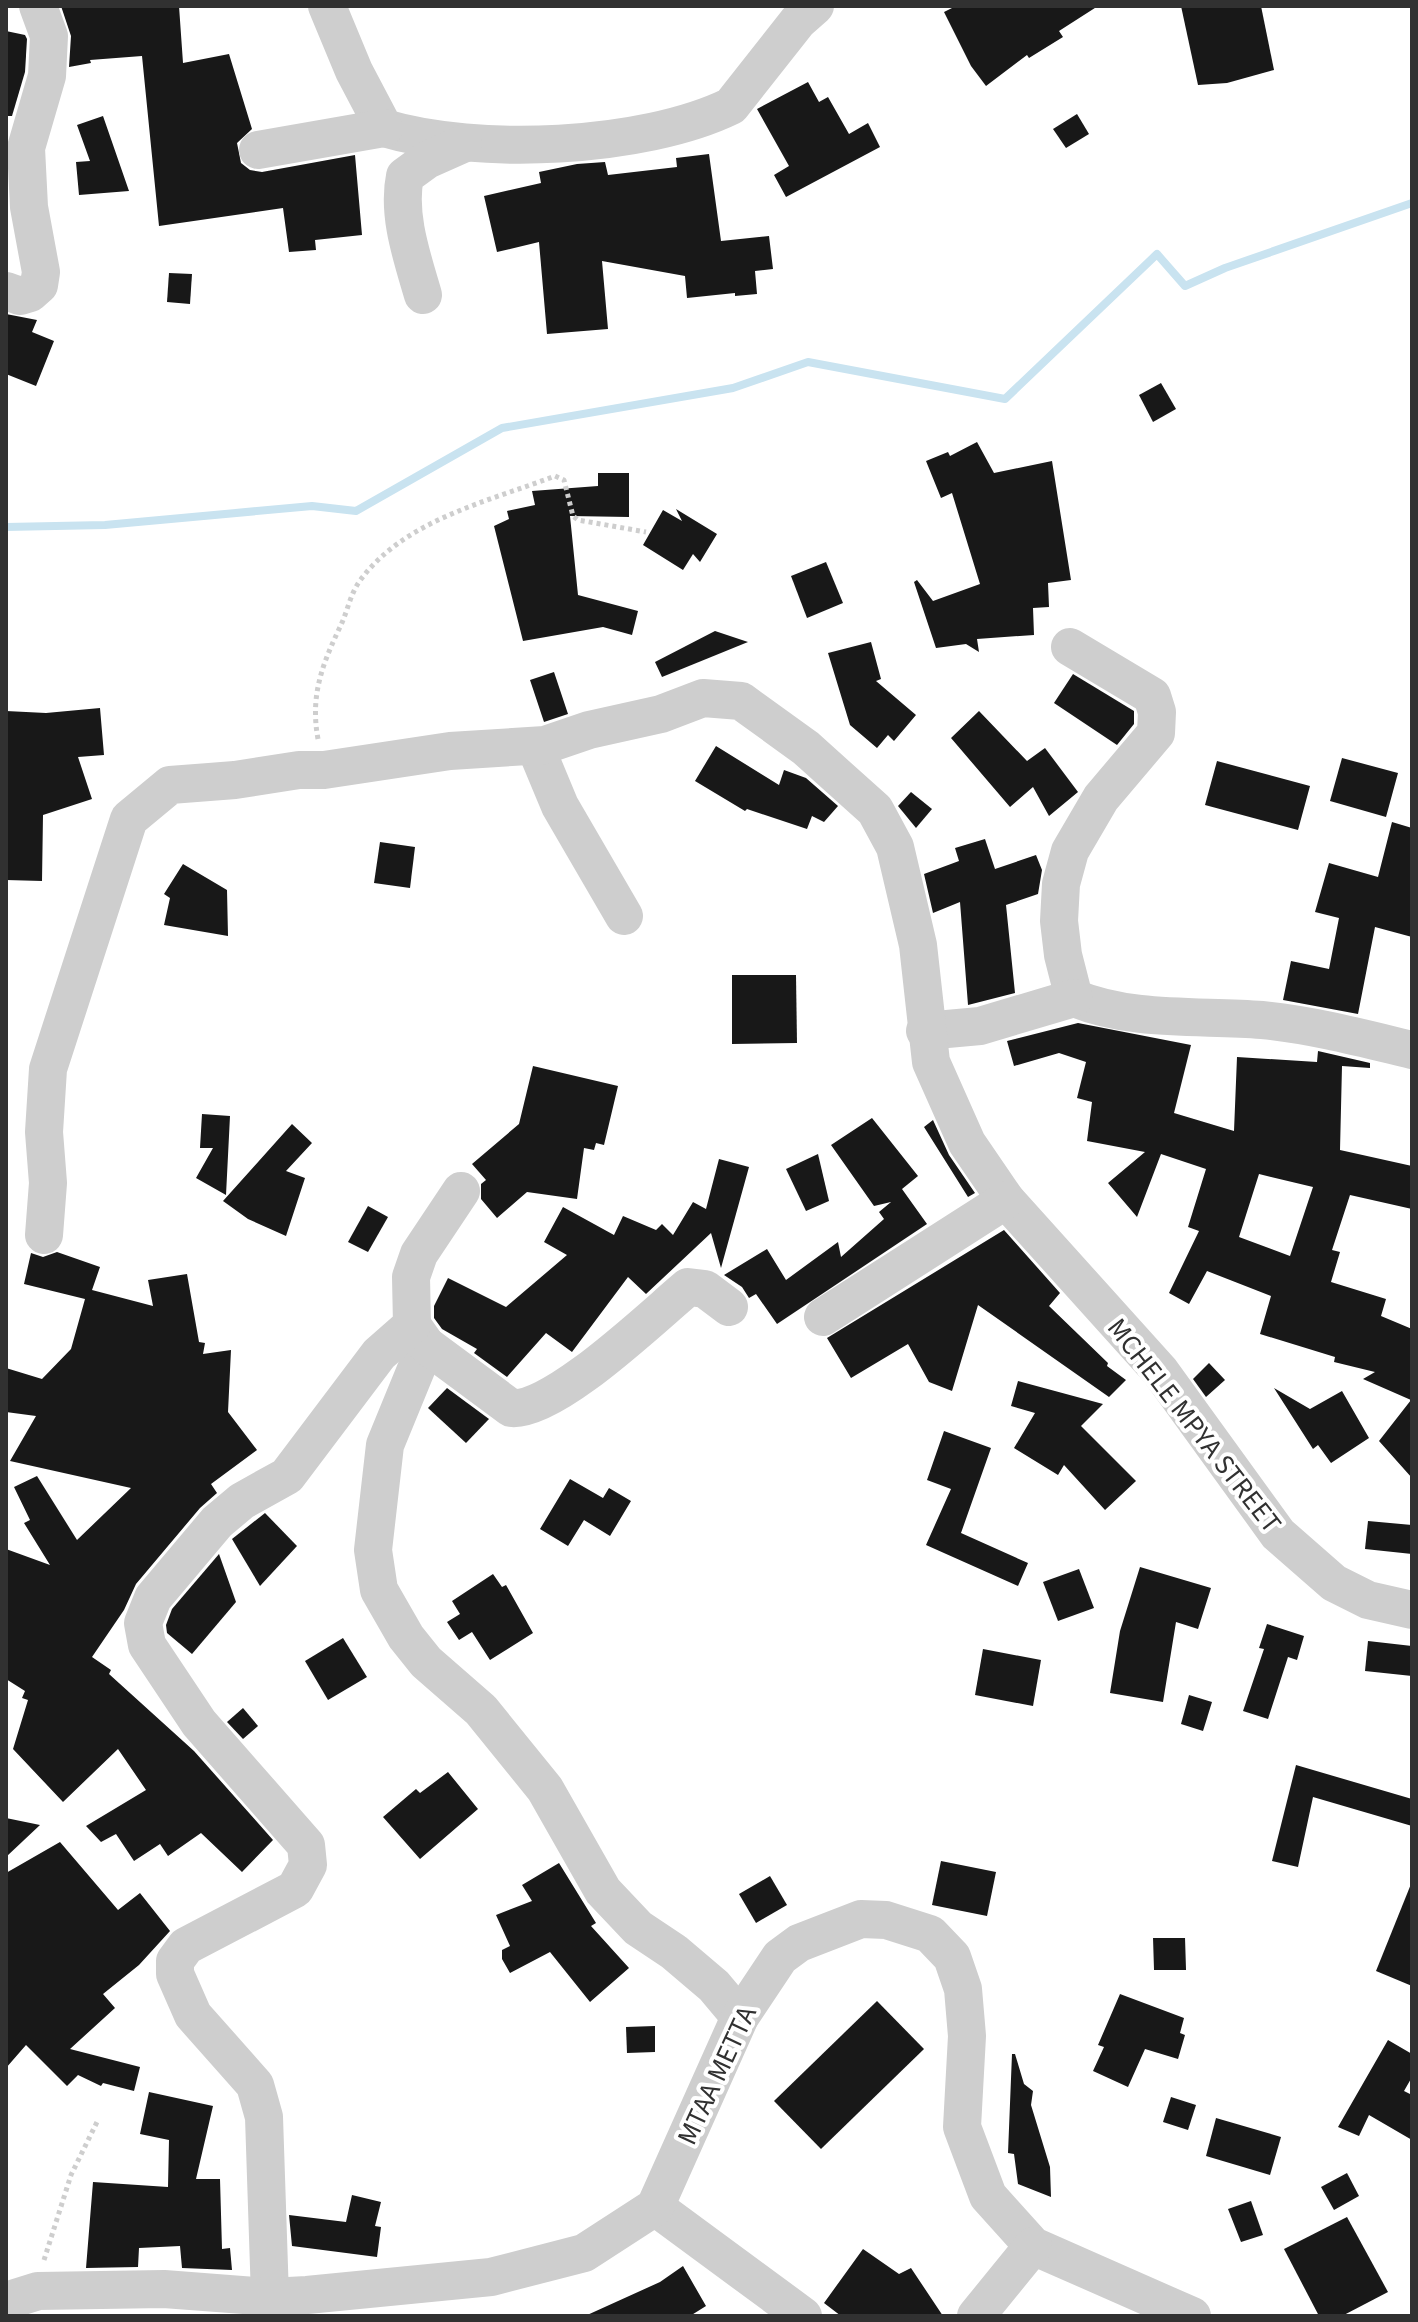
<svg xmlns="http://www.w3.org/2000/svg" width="1418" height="2322" font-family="'Source Sans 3',sans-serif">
  <rect width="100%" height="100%" fill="#fff"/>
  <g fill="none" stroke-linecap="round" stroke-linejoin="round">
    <polyline stroke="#c9e3f0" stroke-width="8" points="6,527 105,525 312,506 356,511 502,428 733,388 808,362 1005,399 1157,254 1185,286 1225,268 1412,203"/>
  </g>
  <g fill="#181818" fill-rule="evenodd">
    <polygon points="61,6 179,6 183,63 229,54 252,129 237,143 241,163 250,170 262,172 355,155 362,235 315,240 316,250 289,252 283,208 159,226 142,56 90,60 91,63 69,67 71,36"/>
    <polygon points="956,6 1098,6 1059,31 1063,37 1029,58 1027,55 986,86 971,66 944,12"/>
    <polygon points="1181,6 1261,6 1274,70 1227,83 1198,85"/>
    <polygon points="6,31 25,35 27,39 25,72 12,116 6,116"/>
    <polygon points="808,82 819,102 828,97 849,134 868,123 880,147 786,197 774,175 789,166 757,109"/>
    <polygon points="1077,114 1089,134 1066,148 1053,129"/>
    <polygon points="103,116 129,191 79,195 76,162 90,161 77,125"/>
    <polygon points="709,154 721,241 769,236 773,269 755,271 757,294 735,296 735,293 687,298 685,276 602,261 608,329 547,334 539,242 497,252 484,196 541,183 539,172 577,164 605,162 608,175 677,167 676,158"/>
    <polygon points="169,273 192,274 190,304 167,302"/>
    <polygon points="6,314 37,320 32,332 54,341 36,386 6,374"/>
    <polygon points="1161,383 1176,409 1153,422 1139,395"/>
    <polygon points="977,442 994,473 1052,461 1071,580 1048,583 1049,607 1033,608 1034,635 977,639 979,652 966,644 936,648 914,582 917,580 933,601 980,584 952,493 941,498 926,461 948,452 950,456"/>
    <polygon points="598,473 629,473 629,517 570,516 578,595 638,611 632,635 603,627 523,641 494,526 509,519 507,511 535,505 532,491 598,486"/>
    <polygon points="676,509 717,534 700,562 693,554 683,570 643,545 663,510 682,521"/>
    <polygon points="826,562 843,603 807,618 791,576"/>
    <polygon points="715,631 748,642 662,677 655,662"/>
    <polygon points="871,642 881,679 876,681 916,715 894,741 888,735 877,748 850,725 828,653"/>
    <polygon points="554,672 568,714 544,722 530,680"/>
    <polygon points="1073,674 1134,711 1134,724 1117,745 1054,703"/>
    <polygon points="100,708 104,755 78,757 92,799 43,815 42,881 6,880 6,711 46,713"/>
    <polygon points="979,711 1027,761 1045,748 1078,792 1049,816 1033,787 1010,807 951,738"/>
    <polygon points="716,746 779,785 784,770 806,778 838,806 824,822 812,816 807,829 747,809 745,811 695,781"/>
    <polygon points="1342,758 1398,773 1386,817 1330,801"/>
    <polygon points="1217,761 1310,786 1298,830 1205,805"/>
    <polygon points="911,792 932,809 916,828 898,806"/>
    <polygon points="1392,822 1412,828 1412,937 1375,927 1358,1014 1283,1000 1291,961 1329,969 1339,918 1315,912 1329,863 1378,877"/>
    <polygon points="985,839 995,869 1036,855 1042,870 1038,894 1006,905 1015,993 968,1005 960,902 933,913 924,874 959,861 955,848"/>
    <polygon points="380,842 415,847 410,888 374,883"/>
    <polygon points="183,864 227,890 228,936 164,925 170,898 164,894"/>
    <polygon points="732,975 796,975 797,1043 732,1044"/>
    <path d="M1078,1023L1191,1045L1174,1113L1234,1131L1237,1057L1317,1062L1318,1051L1370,1063V1068L1342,1066L1340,1150L1412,1166V1209L1350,1195L1332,1250L1340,1252L1331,1282L1386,1299L1381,1316L1412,1329V1478L1379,1441L1411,1400L1363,1379L1375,1372L1334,1362L1335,1357L1260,1334L1271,1296L1207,1271L1189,1304L1169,1293L1199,1231L1188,1227L1206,1169L1161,1154L1137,1217L1108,1183L1145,1152L1087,1141L1092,1102L1077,1098L1086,1062L1059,1053L1014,1066L1007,1041ZM1259,1174L1313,1187L1290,1256L1239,1237Z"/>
    <polygon points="533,1066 618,1086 604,1145 596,1143 594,1150 584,1148 577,1199 527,1192 497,1218 481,1199 481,1184 486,1180 472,1164 519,1124"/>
    <polygon points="202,1114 230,1116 226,1195 196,1178 213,1148 200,1148"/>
    <polygon points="872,1118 918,1176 902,1189 927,1224 777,1324 756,1294 749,1298 742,1287 724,1275 767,1249 786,1280 838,1242 841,1257 884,1219 879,1212 891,1202 874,1206 831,1145"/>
    <polygon points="933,1120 949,1155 975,1193 968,1197 924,1127"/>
    <polygon points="292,1124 312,1143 286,1171 305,1178 286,1236 248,1219 223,1201"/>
    <polygon points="818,1154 829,1201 806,1211 786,1169"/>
    <polygon points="719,1159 749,1167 721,1268 711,1233 646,1294 628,1277 572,1352 546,1333 507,1377 474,1353 477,1349 442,1329 434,1318 434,1306 448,1278 506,1307 567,1255 544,1242 563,1207 614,1235 623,1216 656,1230 662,1224 673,1235 693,1202 706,1209"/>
    <polygon points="368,1206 388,1217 368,1252 348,1242"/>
    <polygon points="1004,1230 1060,1293 1049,1306 1108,1363 1107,1366 1126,1380 1109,1397 978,1305 952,1391 929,1382 908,1344 851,1378 827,1338"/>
    <polygon points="57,1252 100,1267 92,1290 153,1306 148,1280 187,1274 199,1342 205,1343 203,1354 231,1350 228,1412 257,1450 211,1484 217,1493 200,1508 136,1584 124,1610 92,1657 111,1670 109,1674 194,1751 273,1840 242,1872 201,1833 168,1856 160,1844 134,1861 116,1834 101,1842 86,1826 146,1790 118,1749 63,1802 13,1749 28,1700 22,1698 25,1691 6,1679 6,1549 50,1565 24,1523 30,1520 14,1487 37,1476 77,1540 131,1488 10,1461 36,1416 6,1412 6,1368 42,1379 71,1349 85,1299 24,1284 31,1253 43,1257"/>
    <polygon points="1209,1363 1225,1380 1206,1397 1193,1379"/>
    <polygon points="1018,1381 1103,1404 1081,1426 1136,1481 1105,1510 1064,1465 1058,1475 1014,1448 1035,1413 1011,1406"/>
    <polygon points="447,1388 489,1419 466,1443 428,1408"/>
    <polygon points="1274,1388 1310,1409 1342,1391 1369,1438 1331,1463 1318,1445 1313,1449"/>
    <polygon points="944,1431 991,1448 961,1533 1028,1563 1018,1586 926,1545 951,1489 927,1480"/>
    <polygon points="570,1479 603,1498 609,1488 631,1501 610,1536 584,1520 568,1546 540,1529"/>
    <polygon points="265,1513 297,1546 260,1586 232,1539"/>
    <polygon points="1368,1521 1412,1525 1412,1554 1365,1549"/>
    <polygon points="219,1554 236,1602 192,1654 167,1633 166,1625 172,1609"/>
    <polygon points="1140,1567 1211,1588 1198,1629 1176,1622 1163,1702 1110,1693 1120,1631"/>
    <polygon points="1079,1569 1094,1608 1058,1621 1043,1582"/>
    <polygon points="493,1574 502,1587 506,1585 533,1633 490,1660 472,1632 459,1640 447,1622 460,1614 452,1601"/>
    <polygon points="1267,1624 1304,1636 1297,1660 1288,1657 1268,1719 1243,1711 1264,1649 1259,1648"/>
    <polygon points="343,1638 367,1677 328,1700 305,1661"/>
    <polygon points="1368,1641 1412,1646 1412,1676 1365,1671"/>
    <polygon points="983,1649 1041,1660 1033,1706 975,1695"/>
    <polygon points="1189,1695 1212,1702 1203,1731 1181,1724"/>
    <polygon points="243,1708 258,1726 243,1739 227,1722"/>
    <polygon points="1296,1765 1412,1799 1412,1826 1313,1797 1298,1867 1272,1861"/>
    <polygon points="448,1772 478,1809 420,1859 383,1817 416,1789 420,1793"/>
    <polygon points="6,1818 40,1825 6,1857"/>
    <polygon points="60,1842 118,1910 140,1893 170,1931 139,1965 103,1994 115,2008 70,2049 140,2067 134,2091 103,2083 101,2086 78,2075 67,2086 26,2045 6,2068 6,1873"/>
    <polygon points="941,1861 996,1872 987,1916 932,1905"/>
    <polygon points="559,1863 596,1923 591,1926 629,1968 590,2002 550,1952 510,1973 502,1959 502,1950 510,1946 496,1915 532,1901 522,1885"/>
    <polygon points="770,1876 787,1905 756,1923 739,1894"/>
    <polygon points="1411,1884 1412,1884 1412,1986 1376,1971"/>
    <polygon points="1153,1938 1185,1938 1186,1970 1154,1970"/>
    <polygon points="1120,1994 1184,2018 1180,2033 1185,2035 1178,2059 1145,2049 1128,2087 1093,2071 1104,2047 1098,2045"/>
    <polygon points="877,2001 924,2049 821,2149 774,2101"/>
    <polygon points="655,2026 655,2052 627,2053 626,2027"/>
    <polygon points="1388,2040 1412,2054 1412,2077 1404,2091 1412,2095 1412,2140 1369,2115 1359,2136 1338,2127"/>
    <polygon points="1012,2054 1015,2054 1024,2084 1033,2091 1031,2105 1050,2167 1051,2197 1018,2184 1014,2154 1008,2153"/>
    <polygon points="149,2092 213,2106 196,2179 220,2179 222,2249 230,2248 232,2270 182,2268 180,2246 139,2248 138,2267 86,2268 93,2182 168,2187 169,2140 140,2134"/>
    <polygon points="1171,2097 1196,2105 1188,2130 1163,2122"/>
    <polygon points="1216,2118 1281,2137 1270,2175 1206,2156"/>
    <polygon points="1347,2173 1359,2196 1334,2210 1321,2187"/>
    <polygon points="352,2195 381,2202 375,2226 381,2227 377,2257 292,2246 289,2215 346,2222"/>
    <polygon points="1251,2201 1263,2235 1241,2242 1228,2209"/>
    <polygon points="1347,2217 1388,2292 1342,2316 1319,2316 1284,2249"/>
    <polygon points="863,2249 899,2274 911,2268 943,2316 841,2316 824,2303"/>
    <polygon points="683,2266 706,2306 690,2316 585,2316 660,2282"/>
  </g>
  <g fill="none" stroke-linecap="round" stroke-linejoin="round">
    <g stroke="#cecece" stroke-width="5" stroke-dasharray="4 4" stroke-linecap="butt">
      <path d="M318,739C310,696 322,665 340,627C347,613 350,595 359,582C403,520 487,502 555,476L564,480L573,516L578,520L646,532"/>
      <polyline points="44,2260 71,2175 98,2120"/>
    </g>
    <g stroke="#cecece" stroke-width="38">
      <path d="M327,6L354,71L384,128C477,156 643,149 731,106L798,21L815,6"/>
      <polyline points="258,150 384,128"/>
      <polyline points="6,291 20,296 30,293 39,285 41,272 29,207 26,148 47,76 49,36 38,6"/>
      <path d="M423,295C412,257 397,215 405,176L427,160L463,144"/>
      <path d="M1070,647L1152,696L1157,712L1156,733L1101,798L1070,851L1061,884L1059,921L1063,955L1074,998C1132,1022 1201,1015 1262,1020C1313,1025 1362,1038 1412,1050"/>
      <polyline points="535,746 560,806 624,916"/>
      <polyline points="925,1031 980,1026 1074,998"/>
      <polyline points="44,1235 48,1183 44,1132 48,1069 129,819 170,785 235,780 299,770 324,770 450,751 545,745 589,730 661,714 703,698 741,701 806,748 875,810 895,847 918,945 931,1062 967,1143 1006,1200 1160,1371 1278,1534 1334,1583 1368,1600 1412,1610"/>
      <polyline points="823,1317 1006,1200"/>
      <polyline points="412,1325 426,1345 385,1445 373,1550 379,1590 406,1637 426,1662 481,1710 545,1789 603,1891 638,1928 674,1952 714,1986 740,2017"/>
      <path d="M426,1345L511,1408C553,1413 653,1316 688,1287L705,1289L729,1307"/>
      <polyline points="655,2207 803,2316"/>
      <polyline points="270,2297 264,2117 255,2085 193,2015 175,1974 175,1961 186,1946 295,1889 308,1865 306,1845 199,1723 147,1645 143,1623 153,1598 217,1522 242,1501 287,1476 379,1354 412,1325 411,1277 419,1254 461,1191"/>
      <polyline points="6,2301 38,2291 164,2289 270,2297 307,2295 491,2277 584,2253 655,2207 740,2017 780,1957 799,1943 861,1919 886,1920 930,1934 952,1957 963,1989 967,2036 962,2127 988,2196 1033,2246 1192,2316"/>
      <polyline points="976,2316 1033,2246"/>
    </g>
  </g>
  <g text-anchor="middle" stroke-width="8" stroke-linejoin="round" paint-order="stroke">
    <g font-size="28" fill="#313131" stroke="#fff">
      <text transform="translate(1195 1425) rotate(52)" y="10">MCHELE MPYA STREET</text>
      <text transform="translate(716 2075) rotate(-65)" y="10">MTAA METTA</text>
    </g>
  </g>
  <rect width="1418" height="2322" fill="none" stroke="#313131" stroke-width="16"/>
</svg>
